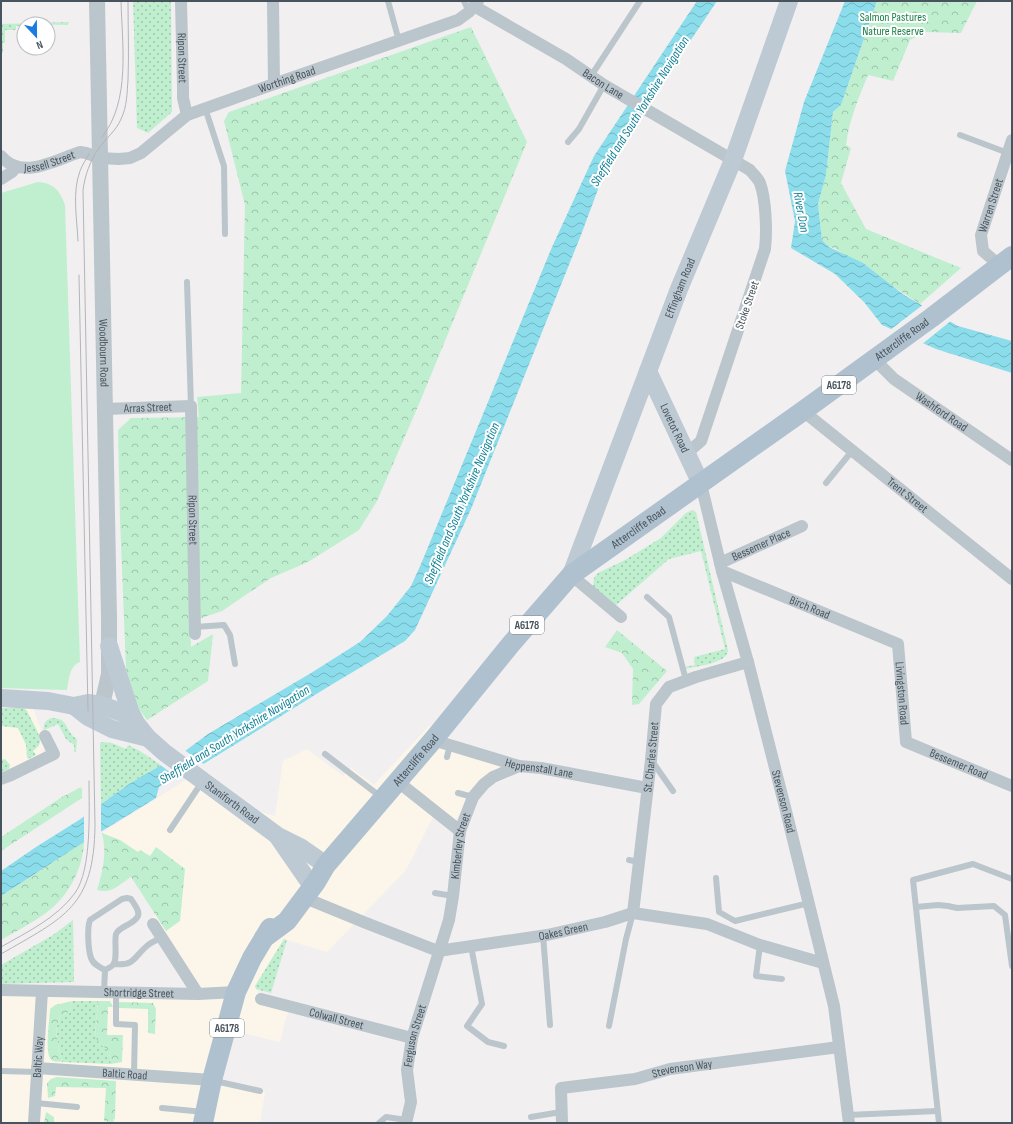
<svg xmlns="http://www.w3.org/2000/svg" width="1013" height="1124" font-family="'Sofia Sans Condensed',sans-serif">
  <defs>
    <pattern id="grass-dots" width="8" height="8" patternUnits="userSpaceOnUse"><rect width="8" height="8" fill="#bfefcf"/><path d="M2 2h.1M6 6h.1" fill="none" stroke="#9dc4ab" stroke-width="1.8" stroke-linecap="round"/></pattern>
    <pattern id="forest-crowns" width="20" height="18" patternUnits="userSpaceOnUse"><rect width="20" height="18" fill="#bfefcf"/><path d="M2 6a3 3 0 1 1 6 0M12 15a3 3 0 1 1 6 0" fill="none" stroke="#9dc4ab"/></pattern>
    <pattern id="water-waves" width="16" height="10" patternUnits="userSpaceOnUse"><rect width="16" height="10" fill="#8cddec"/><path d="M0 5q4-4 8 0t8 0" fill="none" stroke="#74b6c2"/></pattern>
  </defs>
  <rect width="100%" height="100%" fill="#f2eff0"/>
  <g fill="#fcf6ea">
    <polygon points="1,704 32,705 46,743 42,753 1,773"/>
    <polygon points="430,725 444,735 503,763 449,827 433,817 406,870 327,952 284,939 255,986 261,999 291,1006 285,1021 280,1042 235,1031 213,1080 265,1092 260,1123 1,1123 1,990 197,994 150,919 156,915 102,833 195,774 235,804 275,816 283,761 307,749 343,776 351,768 374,785"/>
  </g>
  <g fill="url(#grass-dots)">
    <polygon points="133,1 171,1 172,112 148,133 137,128"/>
    <polygon points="69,22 68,25 24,24 24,26 16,26 16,30 5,30 5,43 3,43 3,53 1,53 1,24"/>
    <path d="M692,510L696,512L728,650C727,664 697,666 685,669L684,667L695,665L694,657L725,649L701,551L669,559L615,606L593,587L594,578L598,573L625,560L661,538L686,513Z"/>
    <path d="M1,708H24L27,711C30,718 40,733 40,741C40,745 37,748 33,751L36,755L28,759L27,757L26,745L18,728L1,726Z"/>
    <path d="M51,718C69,717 65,732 77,739L76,752H74V745L66,739L58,724L44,730C43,724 45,721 51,718Z"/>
    <polygon points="103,742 112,743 126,749 128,745 140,751 161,765 129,784 101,804 100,743"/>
    <polygon points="5,759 10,765 9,769 1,773 1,760"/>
    <polygon points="73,920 74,982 1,984 1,965 53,935"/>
    <polygon points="284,939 287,940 271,993 256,989 255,986"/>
    <path d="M72,1001H98L95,1037L100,1044L109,1051L111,1064L62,1062C59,1047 52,1030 61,1015L70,1012Z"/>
  </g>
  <g fill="url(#forest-crowns)">
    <path d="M877,1H977L961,33L926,32L910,40L893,81L868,75C859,97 849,120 846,145L851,148L841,183L866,229L961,268L920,304L834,248L829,247L822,240L818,204L826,175L833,112L841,105Z"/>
    <polygon points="471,27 527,142 419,404 377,501 359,530 308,562 271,578 222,611 190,622 191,647 213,634 208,681 147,720 133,701 126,669 120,519 118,430 131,418 199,417 197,397 241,393 245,205 224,121 229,112"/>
    <polygon points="617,630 667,671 639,704 632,705 633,669 622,653 605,647"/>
    <polygon points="81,787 82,790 82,798 1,851 1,837 62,797"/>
    <path d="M102,833L120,840L138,852L140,850L150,856L156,847L185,869L180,921L166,931L131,877C118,885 113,894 97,890C103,871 107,852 102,833Z"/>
    <path d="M84,842C83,869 68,897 46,913C32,923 16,931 1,940V896Z"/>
    <path d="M72,1001L70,1012L61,1015C52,1030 59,1047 62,1062C60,1061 55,1062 53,1061C43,1057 50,1019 50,1009L55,1005Z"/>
    <polygon points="98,1001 110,1001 113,1007 108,1007 107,1035 123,1035 122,1062 111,1064 109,1051 100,1044 95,1037"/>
    <polygon points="119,1002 153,1003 156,1009 155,1034 148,1033 148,1009 119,1008"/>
    <polygon points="57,1077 116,1081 115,1118 113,1122 104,1121 106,1088 56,1087 55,1096 48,1098 47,1083 51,1079"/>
    <polygon points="46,1112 54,1117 54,1123 44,1123"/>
  </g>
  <path fill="#bfefcf" d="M38,182C54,183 60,191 65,205L80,662C69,666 69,680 67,690L1,688V193Z"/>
  <g fill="url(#water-waves)">
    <polygon points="697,1 717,1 656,92 600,184 581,235 471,509 415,630 405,641 331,685 205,763 174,778 159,787 156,798 84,842 1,896 1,871 36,847 79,820 129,784 185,751 208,734 311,673 360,642 387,616 411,586 421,564 552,247 594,156"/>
    <polygon points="845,1 877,1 841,105 833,112 826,175 818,204 822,240 829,247 863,263 904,295 958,326 1012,341 1012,373 936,349 882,325 864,302 835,274 791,248 795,221 785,171 804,102"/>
  </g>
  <g fill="#f2eff0">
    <polygon points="924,304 952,320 921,345 890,330"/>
    <polygon points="183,749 205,765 178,778 159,764"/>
    <polygon points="101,802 101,834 84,844 84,814"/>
  </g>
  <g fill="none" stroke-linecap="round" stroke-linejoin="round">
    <g stroke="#bbc5cc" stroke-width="6">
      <polyline points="388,1 399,41"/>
      <polyline points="464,1 469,12"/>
      <polyline points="591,76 640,1"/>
      <polyline points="205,108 224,166 225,234"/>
      <polyline points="960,135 1008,153"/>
      <polyline points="568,142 579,129 604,85"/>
      <polyline points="187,282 191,406"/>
      <polyline points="826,483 852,451"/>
      <polyline points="647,597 669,617 686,680"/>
      <polyline points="195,627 224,625 230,635 235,664"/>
      <polyline points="325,754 381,797"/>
      <polyline points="447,757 450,745"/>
      <polyline points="652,761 673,791"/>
      <polyline points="458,793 473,797"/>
      <polyline points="170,830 202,782"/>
      <polyline points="629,860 639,862"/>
      <polyline points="716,878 719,912 735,921 809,903"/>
      <polyline points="435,893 453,896"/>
      <path d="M127,898L131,899C134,904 140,911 138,916C134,925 119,926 116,934C114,942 118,959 113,965C111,967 107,969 105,970C99,967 93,964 91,958C88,949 87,928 90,920L122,899Z"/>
      <polyline points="916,907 938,905 948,906 957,908 994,906 1005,915 1012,966"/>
      <polyline points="543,935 550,1025"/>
      <polyline points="760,945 756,976 782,979"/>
      <polyline points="471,946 482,1004 467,1026 488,1042 504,1046"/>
      <path d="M114,964C136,966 133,957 148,945C152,942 157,940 162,937"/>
      <polyline points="104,992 105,970"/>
      <polyline points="116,992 116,1024 135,1025 134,1075"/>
      <polyline points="609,1026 626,939 633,913"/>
      <polyline points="1,1071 37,1072"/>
      <polyline points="215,1081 260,1091"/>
      <polyline points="36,1103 77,1107"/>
      <polyline points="162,1108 204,1112"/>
      <polyline points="848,1115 937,1111"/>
      <polyline points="531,1117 561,1112"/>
      <polyline points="379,1123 386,1117 407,1120"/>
      <polyline points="939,1123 913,880 973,864 1012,879"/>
    </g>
    <g stroke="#bbc5cc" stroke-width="12">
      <path id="s1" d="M181,1L183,88V98L187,115"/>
      <polyline points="273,1 274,84"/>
      <path id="s2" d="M474,6L566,59L604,85L750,170C753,174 758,178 760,183C766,199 767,232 765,249L701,441L687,453"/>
      <path id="s3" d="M1,156C21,181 55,160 80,152L86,153L100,158L119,159L130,158L141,153L187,115L274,84L458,20L469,12L478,1"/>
      <polyline points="1,179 12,172 16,167"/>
      <path id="s4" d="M1004,267L999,265L983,251L981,235L1012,140"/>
      <path id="s5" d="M874,359L894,379L1012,460"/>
      <path id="s6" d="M105,409L191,406L195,634"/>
      <path id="s7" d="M803,411L1012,579"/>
      <path id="s8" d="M701,484L722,571L748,662L786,811L834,1006L849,1123"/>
      <path id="s9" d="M720,563L802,526"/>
      <path id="s10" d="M722,571L898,644L906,742L1012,786"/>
      <polyline points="571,575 621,617"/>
      <path id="s11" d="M433,740L519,766L541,768L647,788"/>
      <polyline points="1,779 9,776 54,754 45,736"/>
      <polyline points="397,781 460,831"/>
      <path id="s12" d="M305,898L366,923L438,951L547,935L605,922L633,913L707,924L760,945L823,963"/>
      <path id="s13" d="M633,913L651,760L656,704L669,687L696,677L748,662"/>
      <polyline points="153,924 198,994"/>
      <path id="s14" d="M1,990L198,994L236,992"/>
      <path id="s15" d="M261,999L412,1038"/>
      <path id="s16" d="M37,1068L212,1080"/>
      <path id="s17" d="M34,1123L42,991"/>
      <path id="s18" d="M406,1123L411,1102L407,1070L412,1038L449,920L453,896L460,831L473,797L484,784L493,777L519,766"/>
      <path id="s19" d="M562,1123L561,1088L635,1079L670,1069L839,1047"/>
    </g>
    <path stroke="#bbc5cc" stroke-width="16" id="s20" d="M97,1L109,618V674L102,705"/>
    <g stroke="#bdc9d3" stroke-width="18">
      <path id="s21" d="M648,371L701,484"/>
      <path id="s22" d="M571,575L679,289L733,160L789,1"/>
      <polyline points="109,646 130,711 136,723"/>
      <path id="s23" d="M1,698L48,701L74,706L88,703L102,705L125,714L136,723L148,738L165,753L278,836L300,847L326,865"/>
      <polyline points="74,706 88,717 112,729 148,738"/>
      <polyline points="278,837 307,879 310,882 316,882"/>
    </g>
    <g stroke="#afc0ce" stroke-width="20">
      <path id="s24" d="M264,938L287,921L316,882L326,865L433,740L511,644L571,575L803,411L931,318L1012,256"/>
      <polyline points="203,1123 212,1080 236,992 252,958 270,928"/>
    </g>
    <g stroke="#b2b5ba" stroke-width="1">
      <path d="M102,137C131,101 122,44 121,1"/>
      <path d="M78,241C77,219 72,192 80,171C82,165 86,160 89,154"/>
      <polyline points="79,275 88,711"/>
      <path d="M1,947C27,932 57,918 75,893C92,869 89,811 89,781"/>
      <path d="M1,954C65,917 94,907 95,825L83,190C85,175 90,161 99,148C106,138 116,131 121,119C127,107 127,93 128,80C129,54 128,28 128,1"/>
    </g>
  </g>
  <g text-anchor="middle" stroke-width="4" stroke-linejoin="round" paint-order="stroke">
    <g fill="#fff" stroke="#7f878e" stroke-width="1">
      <rect x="822" y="376" width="34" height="18" rx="3"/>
      <rect x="510" y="616" width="34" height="18" rx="3"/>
      <rect x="210" y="1019" width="34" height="18" rx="3"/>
    </g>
    <g font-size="11" font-weight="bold" fill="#48545d">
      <text x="839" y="389">A6178</text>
      <text x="527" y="629">A6178</text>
      <text x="227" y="1032">A6178</text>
    </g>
    <g font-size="12" fill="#187f46" stroke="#fff">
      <text x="893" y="21">Salmon Pastures<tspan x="893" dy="14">Nature Reserve</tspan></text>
    </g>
    <g font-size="12" fill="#48545d" stroke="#fff">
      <text dy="4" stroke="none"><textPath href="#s1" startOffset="57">Ripon Street</textPath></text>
      <text dy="4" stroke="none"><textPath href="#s3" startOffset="314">Worthing Road</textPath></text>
      <text dy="4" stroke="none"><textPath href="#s2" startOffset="151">Bacon Lane</textPath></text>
      <text dy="4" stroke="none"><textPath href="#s3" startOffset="53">Jessell Street</textPath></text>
      <text dy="4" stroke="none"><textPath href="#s4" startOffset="74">Warren Street</textPath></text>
      <text dy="4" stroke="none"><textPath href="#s22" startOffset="307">Effingham Road</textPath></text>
      <text transform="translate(747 305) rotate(-71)" y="4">Stoke Street</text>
      <text dy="4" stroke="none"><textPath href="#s24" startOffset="883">Attercliffe Road</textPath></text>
      <text dy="4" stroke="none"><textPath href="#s20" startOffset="352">Woodbourn Road</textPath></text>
      <text dy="4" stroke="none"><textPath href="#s6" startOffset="43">Arras Street</textPath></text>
      <text dy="4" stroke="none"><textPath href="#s5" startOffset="86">Washford Road</textPath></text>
      <text dy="4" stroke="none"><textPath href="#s21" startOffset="63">Lovetot Road</textPath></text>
      <text dy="4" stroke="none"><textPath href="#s7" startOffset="134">Trent Street</textPath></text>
      <text dy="4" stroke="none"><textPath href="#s6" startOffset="200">Ripon Street</textPath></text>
      <text dy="4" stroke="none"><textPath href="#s24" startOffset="559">Attercliffe Road</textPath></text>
      <text dy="4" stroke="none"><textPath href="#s9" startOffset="45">Bessemer Place</textPath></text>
      <text dy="4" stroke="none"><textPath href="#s10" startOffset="95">Birch Road</textPath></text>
      <text dy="4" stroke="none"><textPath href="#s10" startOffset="240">Livingston Road</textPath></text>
      <text dy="4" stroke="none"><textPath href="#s13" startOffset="157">St. Charles Street</textPath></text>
      <text dy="4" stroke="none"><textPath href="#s24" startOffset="235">Attercliffe Road</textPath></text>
      <text dy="4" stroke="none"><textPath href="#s10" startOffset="346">Bessemer Road</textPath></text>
      <text dy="4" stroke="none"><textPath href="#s11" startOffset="110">Heppenstall Lane</textPath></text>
      <text dy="4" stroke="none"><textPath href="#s23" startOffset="266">Staniforth Road</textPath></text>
      <text dy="4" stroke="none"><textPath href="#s8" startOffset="328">Stevenson Road</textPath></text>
      <text dy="4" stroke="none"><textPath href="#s18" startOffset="285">Kimberley Street</textPath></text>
      <text dy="4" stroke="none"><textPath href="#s12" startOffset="270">Oakes Green</textPath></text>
      <text dy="4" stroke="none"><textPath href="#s14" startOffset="138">Shortridge Street</textPath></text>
      <text dy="4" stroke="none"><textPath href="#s15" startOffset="78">Colwall Street</textPath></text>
      <text dy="4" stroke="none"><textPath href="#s18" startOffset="89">Ferguson Street</textPath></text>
      <text dy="4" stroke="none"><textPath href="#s17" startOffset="66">Baltic Way</textPath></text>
      <text dy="4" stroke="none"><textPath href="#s19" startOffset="158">Stevenson Way</textPath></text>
      <text dy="4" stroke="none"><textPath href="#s16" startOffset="88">Baltic Road</textPath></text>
    </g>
    <g font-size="13" font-style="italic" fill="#0e7f93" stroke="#fff">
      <text transform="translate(639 111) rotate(-58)" y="5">Sheffield and South Yorkshire Navigation</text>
      <text transform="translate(802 212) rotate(80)" y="5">River Don</text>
      <text transform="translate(461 503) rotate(-67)" y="5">Sheffield and South Yorkshire Navigation</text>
      <text transform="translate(234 734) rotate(-32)" y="5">Sheffield and South Yorkshire Navigation</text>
    </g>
  </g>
  <rect width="1013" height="1124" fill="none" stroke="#48545d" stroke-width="4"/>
  <g transform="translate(36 36) rotate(158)"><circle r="19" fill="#ffffff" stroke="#b6bbbe"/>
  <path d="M0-3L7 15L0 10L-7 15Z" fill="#1a7ce1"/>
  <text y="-6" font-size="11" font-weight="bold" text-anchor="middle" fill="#48545d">N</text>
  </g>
</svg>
